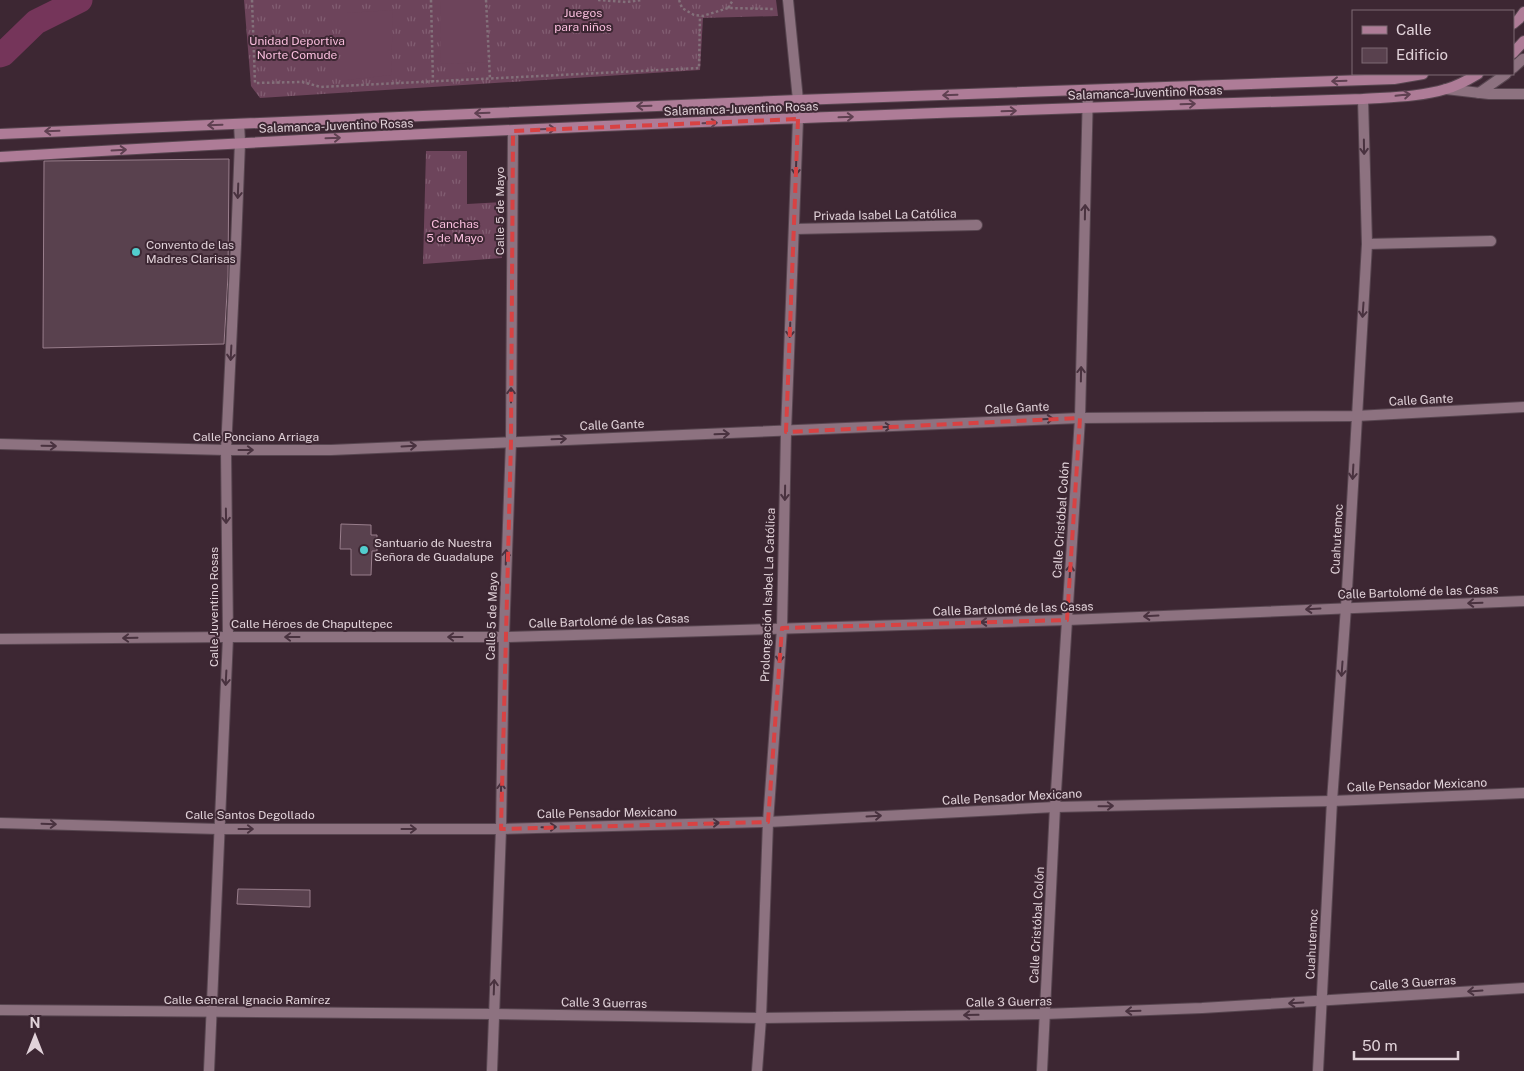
<svg xmlns="http://www.w3.org/2000/svg" width="1524" height="1071" font-family="'Public Sans',sans-serif">
  <defs>
    <pattern id="grass-tufts" width="24" height="20" patternUnits="userSpaceOnUse" patternTransform="scale(1.25)"><rect width="24" height="20" fill="#6d445b"/><path d="M3 7l-1-3M5 7V3M7 7l1-3M15 17l-1-3M17 17v-4M19 17l1-3" fill="none" stroke="#825e72"/></pattern>
  </defs>
  <rect width="100%" height="100%" fill="#3d2733"/>
  <g fill="url(#grass-tufts)">
    <polygon points="244,0 776,0 778,16 703,18 700,70 260,98 251,86"/>
    <polygon points="426,151 467,151 467,204 503,202 502,258 423,264"/>
  </g>
  <g fill="#6d445b">
    <polygon points="440,0 486,0 489,62 441,64"/>
    <polygon points="393,10 391,75 347,80 347,13"/>
  </g>
  <g fill="none" stroke-linecap="round" stroke-linejoin="round">
    <polyline stroke="#75355a" stroke-width="25" points="0,55 3,54 36,22 80,0"/>
  </g>
  <g fill="#59414e" stroke="#997e8c">
    <polygon points="229,159 228,276 224,344 43,348 44,161"/>
    <polygon points="341,524 371,525 371,535 377,535 377,551 372,551 371,575 351,575 351,549 340,549"/>
    <polygon points="238,889 310,890 310,907 237,904"/>
  </g>
  <g fill="none" stroke-linecap="round" stroke-linejoin="round">
    <g stroke="#584650" stroke-width="12">
      <g id="street">
        <polyline points="1513,68 1523,59"/>
        <polyline points="1446,89 1489,94 1524,94"/>
        <polyline points="1479,93 1506,74"/>
        <polyline points="794,229 977,225"/>
        <polyline points="1367,244 1491,241"/>
        <polyline points="0,444 226,450 331,450 1080,418 1356,416 1524,407"/>
        <polyline points="0,639 228,637 504,637 1067,620 1524,601"/>
        <polyline points="0,823 219,829 501,829 768,822 1055,807 1332,801 1524,793"/>
        <polyline points="0,1010 493,1014 761,1018 1045,1014 1202,1008 1524,988"/>
        <polyline points="209,1071 228,637 226,450 236,244 240,142 239,124"/>
        <polyline points="492,1071 501,829 504,637 511,441 513,131"/>
        <polyline points="757,1071 761,1018 768,822 782,628 786,432 798,119 798,100 788,0"/>
        <polyline points="1042,1071 1055,807 1080,418 1088,90"/>
        <polyline points="1318,1071 1332,801 1346,607 1367,244 1363,99"/>
      </g>
    </g>
    <g stroke="#584650" stroke-width="12">
      <g id="secondary">
        <polyline points="1513,24 1519,19 1524,12"/>
        <polyline points="1513,53 1524,41"/>
        <polyline points="0,134 798,100 1394,79 1423,74"/>
        <path d="M0,157C454,129 909,113 1363,99C1391,97 1420,97 1446,89C1458,86 1468,80 1478,74"/>
      </g>
    </g>
    <g stroke="#83707a" stroke-width="2.5" stroke-dasharray="2.5 2.5" stroke-linecap="butt">
      <polyline points="252,0 255,83 302,82 321,87 699,68 700,16"/>
      <polyline points="431,0 433,82"/>
      <polyline points="486,0 490,79"/>
      <polyline points="598,0 626,2 642,0"/>
      <polyline points="679,0 682,8 694,15 703,16 728,8 775,9"/>
      <polyline points="728,8 733,0"/>
    </g>
    <use href="#street" stroke="#8d7280" stroke-width="10"/>
    <use href="#secondary" stroke="#ae7c97" stroke-width="10"/>
  </g>
  <defs><path id="oneway-shaft" d="M-6 0H5M1.5-3L5.5 0L1.5 3" fill="none" stroke-width="1.6" stroke-linecap="round" stroke-linejoin="round" transform="scale(1.25)"/></defs>
  <g stroke="#5f4051">
    <use href="#oneway-shaft" transform="translate(1339 81) rotate(178)"/>
    <use href="#oneway-shaft" transform="translate(950 95) rotate(178)"/>
    <use href="#oneway-shaft" transform="translate(1403 95) rotate(-6)"/>
    <use href="#oneway-shaft" transform="translate(1188 104) rotate(-2)"/>
    <use href="#oneway-shaft" transform="translate(644 106) rotate(178)"/>
    <use href="#oneway-shaft" transform="translate(1009 111) rotate(-2)"/>
    <use href="#oneway-shaft" transform="translate(482 113) rotate(178)"/>
    <use href="#oneway-shaft" transform="translate(846 117) rotate(-2)"/>
    <use href="#oneway-shaft" transform="translate(710 123) rotate(-2)"/>
    <use href="#oneway-shaft" transform="translate(215 125) rotate(178)"/>
    <use href="#oneway-shaft" transform="translate(548 129) rotate(-2)"/>
    <use href="#oneway-shaft" transform="translate(52 131) rotate(178)"/>
    <use href="#oneway-shaft" transform="translate(333 138) rotate(-2)"/>
    <use href="#oneway-shaft" transform="translate(119 150) rotate(-3)"/>
  </g>
  <g stroke="#49323f">
    <use href="#oneway-shaft" transform="translate(1364 147) rotate(89)"/>
    <use href="#oneway-shaft" transform="translate(796 168) rotate(92)"/>
    <use href="#oneway-shaft" transform="translate(238 191) rotate(92)"/>
    <use href="#oneway-shaft" transform="translate(1085 212) rotate(-89)"/>
    <use href="#oneway-shaft" transform="translate(1363 310) rotate(94)"/>
    <use href="#oneway-shaft" transform="translate(790 330) rotate(92)"/>
    <use href="#oneway-shaft" transform="translate(231 353) rotate(93)"/>
    <use href="#oneway-shaft" transform="translate(1081 374) rotate(-89)"/>
    <use href="#oneway-shaft" transform="translate(511 395) rotate(-90)"/>
    <use href="#oneway-shaft" transform="translate(1046 419) rotate(-3)"/>
    <use href="#oneway-shaft" transform="translate(884 427) rotate(-3)"/>
    <use href="#oneway-shaft" transform="translate(722 434) rotate(-2)"/>
    <use href="#oneway-shaft" transform="translate(559 439) rotate(-2)"/>
    <use href="#oneway-shaft" transform="translate(49 446) rotate(1)"/>
    <use href="#oneway-shaft" transform="translate(409 446) rotate(-3)"/>
    <use href="#oneway-shaft" transform="translate(246 450)"/>
    <use href="#oneway-shaft" transform="translate(1353 472) rotate(93)"/>
    <use href="#oneway-shaft" transform="translate(785 493) rotate(91)"/>
    <use href="#oneway-shaft" transform="translate(226 516) rotate(89)"/>
    <use href="#oneway-shaft" transform="translate(506 557) rotate(-88)"/>
    <use href="#oneway-shaft" transform="translate(1070 572) rotate(-86)"/>
    <use href="#oneway-shaft" transform="translate(1475 603) rotate(178)"/>
    <use href="#oneway-shaft" transform="translate(1313 609) rotate(177)"/>
    <use href="#oneway-shaft" transform="translate(1151 616) rotate(177)"/>
    <use href="#oneway-shaft" transform="translate(988 622) rotate(178)"/>
    <use href="#oneway-shaft" transform="translate(292 637) rotate(-180)"/>
    <use href="#oneway-shaft" transform="translate(455 637) rotate(-180)"/>
    <use href="#oneway-shaft" transform="translate(130 638) rotate(179)"/>
    <use href="#oneway-shaft" transform="translate(780 655) rotate(94)"/>
    <use href="#oneway-shaft" transform="translate(1342 669) rotate(94)"/>
    <use href="#oneway-shaft" transform="translate(226 678) rotate(93)"/>
    <use href="#oneway-shaft" transform="translate(501 790) rotate(-89)"/>
    <use href="#oneway-shaft" transform="translate(1106 806) rotate(-1)"/>
    <use href="#oneway-shaft" transform="translate(874 816) rotate(-3)"/>
    <use href="#oneway-shaft" transform="translate(712 823) rotate(-1)"/>
    <use href="#oneway-shaft" transform="translate(49 824) rotate(2)"/>
    <use href="#oneway-shaft" transform="translate(549 827) rotate(-1)"/>
    <use href="#oneway-shaft" transform="translate(246 829)"/>
    <use href="#oneway-shaft" transform="translate(409 829)"/>
    <use href="#oneway-shaft" transform="translate(494 987) rotate(-88)"/>
    <use href="#oneway-shaft" transform="translate(1475 991) rotate(176)"/>
    <use href="#oneway-shaft" transform="translate(1296 1003) rotate(177)"/>
    <use href="#oneway-shaft" transform="translate(1133 1011) rotate(178)"/>
    <use href="#oneway-shaft" transform="translate(971 1015) rotate(179)"/>
  </g>
  <path fill="none" stroke="#d84243" stroke-width="4" stroke-dasharray="10 6" stroke-linejoin="round" d="M798,119L786,432L1080,418L1067,620L782,628L768,822L501,829L511,441L513,131Z"/>
  <g fill="#52cdce" stroke="#3d2733" stroke-width="2">
    <circle cx="136" cy="252" r="5"/>
    <circle cx="364" cy="550" r="5"/>
  </g>
  <g text-anchor="middle" stroke-width="4" stroke-linejoin="round" paint-order="stroke">
    <g font-size="12" fill="#f9bedd" stroke="#3d2733">
      <text x="583" y="17">Juegos<tspan x="583" dy="14">para niños</tspan></text>
      <text x="297" y="45">Unidad Deportiva<tspan x="297" dy="14">Norte Comude</tspan></text>
      <text x="455" y="228">Canchas<tspan x="455" dy="14">5 de Mayo</tspan></text>
    </g>
    <g font-size="12" fill="#e1d2d9" stroke="#3d2733">
      <text transform="translate(1145 93) rotate(-2)" y="4">Salamanca-Juventino Rosas</text>
      <text transform="translate(741 109) rotate(-2)" y="4">Salamanca-Juventino Rosas</text>
      <text transform="translate(336 126) rotate(-2)" y="4">Salamanca-Juventino Rosas</text>
      <text transform="translate(500 211) rotate(-90)" y="4">Calle 5 de Mayo</text>
      <text transform="translate(885 215) rotate(-1)" y="4">Privada Isabel La Católica</text>
      <text transform="translate(1421 400) rotate(-3)" y="4">Calle Gante</text>
      <text transform="translate(1017 408) rotate(-3)" y="4">Calle Gante</text>
      <text transform="translate(612 425) rotate(-2)" y="4">Calle Gante</text>
      <text x="256" y="441">Calle Ponciano Arriaga</text>
      <text transform="translate(1061 520) rotate(-86)" y="4">Calle Cristóbal Colón</text>
      <text transform="translate(1337 539) rotate(-87)" y="4">Cuahutemoc</text>
      <text transform="translate(1418 592) rotate(-2)" y="4">Calle Bartolomé de las Casas</text>
      <text transform="translate(768 595) rotate(-88)" y="4">Prolongación Isabel La Católica</text>
      <text transform="translate(214 607) rotate(-90)" y="4">Calle Juventino Rosas</text>
      <text transform="translate(1013 609) rotate(-2)" y="4">Calle Bartolomé de las Casas</text>
      <text transform="translate(492 616) rotate(-88)" y="4">Calle 5 de Mayo</text>
      <text transform="translate(609 621) rotate(-2)" y="4">Calle Bartolomé de las Casas</text>
      <text x="312" y="628">Calle Héroes de Chapultepec</text>
      <text transform="translate(1417 785) rotate(-2)" y="4">Calle Pensador Mexicano</text>
      <text transform="translate(1012 797) rotate(-3)" y="4">Calle Pensador Mexicano</text>
      <text transform="translate(607 813) rotate(-1)" y="4">Calle Pensador Mexicano</text>
      <text x="250" y="819">Calle Santos Degollado</text>
      <text transform="translate(1037 925) rotate(-87)" y="4">Calle Cristóbal Colón</text>
      <text transform="translate(1312 944) rotate(-87)" y="4">Cuahutemoc</text>
      <text transform="translate(1413 983) rotate(-4)" y="4">Calle 3 Guerras</text>
      <text x="247" y="1004">Calle General Ignacio Ramírez</text>
      <text transform="translate(1009 1002) rotate(-1)" y="4">Calle 3 Guerras</text>
      <text transform="translate(604 1003) rotate(1)" y="4">Calle 3 Guerras</text>
    </g>
    <g font-size="12" fill="#e1d2d9" stroke="#3d2733" text-anchor="start">
      <text x="146" y="249">Convento de las<tspan x="146" dy="14">Madres Clarisas</tspan></text>
      <text x="374" y="547">Santuario de Nuestra<tspan x="374" dy="14">Señora de Guadalupe</tspan></text>
    </g>
  </g>
  <rect x="1352" y="10" width="162" height="65" fill="#3d2733" stroke="#7f6b75"/>
  <rect x="1362" y="26" width="25" height="8" fill="#ae7c97" stroke="#7f6b75"/>
  <text x="1396" y="35" font-size="15" fill="#e1d2d9">Calle</text>
  <rect x="1362" y="48" width="25" height="15" fill="#59414e" stroke="#7f6b75"/>
  <text x="1396" y="60" font-size="15" fill="#e1d2d9">Edificio</text>
  <g transform="translate(35 1036)" stroke="#3d2733" stroke-width="4" paint-order="stroke">
  <path d="M0-4L9 19L0 12L-9 19Z" fill="#e1d2d9"/>
  <text y="-8" font-size="14" font-weight="bold" text-anchor="middle" fill="#e1d2d9">N</text>
  </g>
  <path d="M1354 1051v8h104v-8" fill="none" stroke="#e1d2d9" stroke-width="2.5"/>
  <text x="1362" y="1051" font-size="15" fill="#e1d2d9" stroke="#3d2733" stroke-width="4" paint-order="stroke">50 m</text>
</svg>
